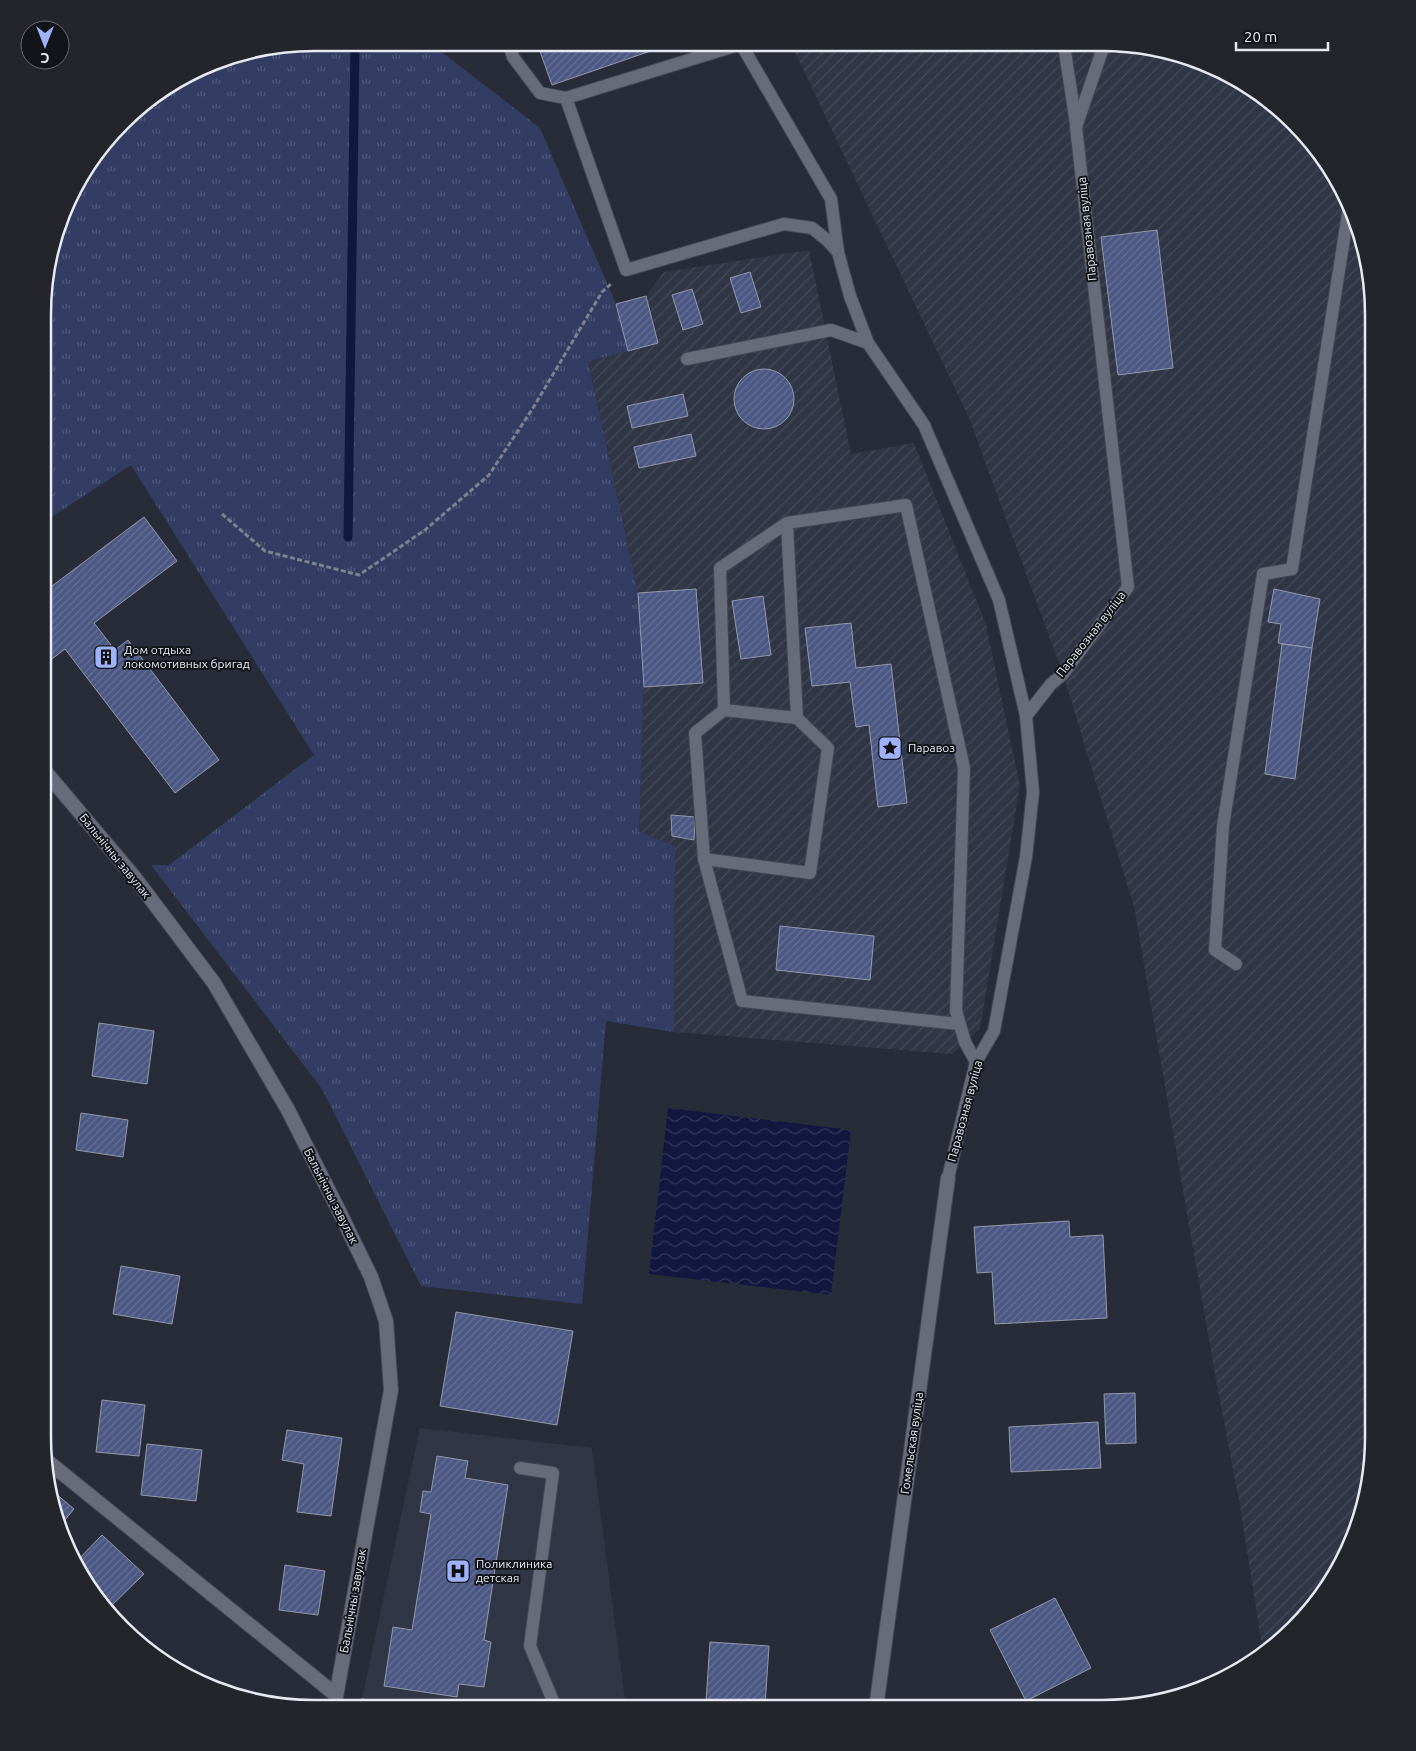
<svg xmlns="http://www.w3.org/2000/svg" width="1416" height="1751" font-family="Ubuntu,sans-serif">
  <defs>
    <pattern id="industrial-furrows" width="10" height="10" patternUnits="userSpaceOnUse" patternTransform="scale(1.25)"><rect width="10" height="10" fill="#313647"/><path d="M-1 1l2-2M0 10L10 0M9 11l2-2" fill="none" stroke="#454a59"/></pattern>
    <pattern id="grass-tufts" width="24" height="20" patternUnits="userSpaceOnUse" patternTransform="scale(1.25)"><rect width="24" height="20" fill="#333d63"/><path d="M3 7l-1-3M5 7V3M7 7l1-3M15 17l-1-3M17 17v-4M19 17l1-3" fill="none" stroke="#51597a"/></pattern>
    <pattern id="water-waves" width="16" height="10" patternUnits="userSpaceOnUse" patternTransform="scale(1.25)"><rect width="16" height="10" fill="#11173e"/><path d="M0 5q4-4 8 0t8 0" fill="none" stroke="#34395a"/></pattern>
    <pattern id="building-hatch" width="6" height="6" patternUnits="userSpaceOnUse" patternTransform="scale(1.25)"><rect width="6" height="6" fill="#4c5884"/><path d="M-1 1l2-2M0 6l6-6M5 7l2-2" fill="none" stroke="#667096"/></pattern>
  </defs>
  <rect width="100%" height="100%" fill="#282c38"/>
  <polygon fill="#313647" points="420,1428 592,1448 626,1708 360,1708"/>
  <g fill="url(#industrial-furrows)">
    <polygon points="791,44 1138,45 1206,63 1253,88 1306,135 1337,178 1364,243 1373,314 1373,1455 1359,1524 1328,1588 1294,1629 1263,1653 1240,1506 1215,1375 1134,907 1063,674 969,418"/>
    <polygon points="809,250 851,454 914,443 986,625 1020,785 980,1029 952,1054 674,1032 675,846 639,832 644,687 638,593 588,360 628,351 616,304 646,296 664,272"/>
  </g>
  <polygon fill="url(#grass-tufts)" points="314,43 430,43 540,128 616,304 628,351 588,361 638,593 644,687 639,832 675,846 674,1032 606,1021 582,1304 421,1286 322,1089 151,865 169,865 314,755 131,465 44,522 45,278 79,178 135,110 226,57"/>
  <polygon fill="url(#water-waves)" points="668,1108 851,1130 831,1295 649,1274"/>
  <g fill="none" stroke-linecap="round" stroke-linejoin="round">
    <polyline stroke="#11173e" stroke-width="9" points="348,537 355,43"/>
  </g>
  <g fill="url(#building-hatch)" stroke="#9499a9">
    <polygon points="537,43 671,44 552,85"/>
    <polygon points="1157,230 1173,368 1118,375 1101,237"/>
    <polygon points="750,272 761,307 741,313 730,278"/>
    <polygon points="692,289 703,324 683,330 672,295"/>
    <polygon points="646,296 658,343 628,351 616,304"/>
    <circle cx="764" cy="399" r="30"/>
    <polygon points="683,394 688,416 632,428 627,406"/>
    <polygon points="691,434 696,456 639,468 634,447"/>
    <polygon points="144,517 177,561 94,623 115,650 128,640 219,760 175,793 65,649 44,665 44,592"/>
    <polygon points="696,589 703,683 644,687 638,593"/>
    <polygon points="1274,589 1320,599 1312,648 1278,643 1281,624 1268,622"/>
    <polygon points="763,596 771,655 741,659 732,601"/>
    <polygon points="851,623 856,668 891,664 907,803 878,807 869,725 856,727 850,682 812,686 805,628"/>
    <polygon points="1282,644 1312,648 1295,779 1265,774"/>
    <polygon points="671,815 695,817 694,840 672,836"/>
    <polygon points="780,926 874,936 870,980 776,970"/>
    <polygon points="43,955 50,956 43,1002"/>
    <polygon points="99,1023 154,1031 147,1084 92,1076"/>
    <polygon points="81,1113 128,1120 123,1157 76,1150"/>
    <polygon points="1069,1221 1070,1237 1103,1235 1107,1318 995,1324 992,1272 977,1273 974,1227"/>
    <polygon points="121,1266 180,1276 172,1324 113,1314"/>
    <polygon points="456,1312 573,1331 557,1425 440,1406"/>
    <polygon points="1135,1393 1136,1443 1106,1444 1104,1394"/>
    <polygon points="102,1400 145,1405 139,1456 96,1452"/>
    <polygon points="1098,1422 1101,1468 1011,1472 1009,1427"/>
    <polygon points="287,1430 342,1438 331,1516 297,1512 304,1464 282,1460"/>
    <polygon points="147,1444 202,1450 196,1501 141,1495"/>
    <polygon points="437,1456 468,1461 465,1478 508,1485 484,1640 491,1642 484,1687 459,1684 457,1697 384,1686 393,1627 412,1630 431,1514 420,1512 423,1491 431,1492"/>
    <polygon points="49,1488 74,1509 60,1526 52,1508"/>
    <polygon points="102,1535 144,1574 107,1610 79,1573 75,1563"/>
    <polygon points="285,1565 325,1571 318,1615 279,1610"/>
    <polygon points="1055,1598 1091,1668 1026,1701 990,1630"/>
    <polygon points="710,1642 769,1646 765,1706 706,1701"/>
    <polygon points="269,1695 299,1702 298,1708 268,1702"/>
    <polygon points="361,1699 410,1704 409,1708 360,1708"/>
  </g>
  <g fill="none" stroke-linecap="round" stroke-linejoin="round">
    <g stroke="#444752" stroke-width="14">
      <g id="service">
        <polyline points="509,43 513,57 540,93 566,98"/>
        <polyline points="741,44 831,199 838,252 850,296 868,343 924,425 999,600 1026,716"/>
        <polyline points="741,44 566,98 626,270 784,224 812,228 827,240 838,252"/>
        <polyline points="1064,45 1076,124"/>
        <polyline points="687,359 831,330 868,343"/>
        <polyline points="787,523 720,568 724,710 797,718 787,523 906,505 964,768 956,1011 965,1042 976,1062"/>
        <polyline points="724,710 695,733 704,859 810,873 828,748 797,718"/>
        <polyline points="704,859 742,1001 959,1024"/>
        <polyline points="1236,964 1215,950 1223,826 1263,574 1292,569 1349,207"/>
        <polyline points="948,1178 976,1062 994,1031 1026,857 1033,792 1026,716 1051,684 1063,674 1128,587 1076,127 1104,45"/>
        <polyline points="520,1468 553,1473 530,1646 556,1708"/>
      </g>
    </g>
    <g stroke="#444752" stroke-width="16">
      <g id="minor">
        <polyline points="44,770 135,878 214,983 288,1110 339,1211 371,1277 386,1321 391,1390 334,1708"/>
        <polyline points="46,1460 336,1695"/>
        <polyline points="876,1708 948,1178"/>
      </g>
    </g>
    <polyline stroke="#7e828c" stroke-width="3" stroke-dasharray="5 2.5" stroke-linecap="butt" points="222,514 265,551 359,575 425,530 489,475 533,408 602,292 611,284"/>
    <use href="#service" stroke="#676b7a" stroke-width="12"/>
    <use href="#minor" stroke="#676b7a" stroke-width="14"/>
  </g>
  <defs>
    <g id="building-square" transform="scale(1.25)"><rect x="-9" y="-9" width="18" height="18" rx="4" fill="#9fb3fd" stroke="#13141a"/><path d="M-4-6H4V6H1V3H-1V6H-4ZM-2.5-4.3h1.7v1.8h-1.7ZM.8-4.3h1.7v1.8H.8ZM-2.5-1h1.7V.8h-1.7ZM.8-1h1.7V.8H.8Z" fill="#111"/></g>
    <g id="sight-square" transform="scale(1.25)"><rect x="-9" y="-9" width="18" height="18" rx="4" fill="#9fb3fd" stroke="#13141a"/><path d="M0-6L1.8-2.2L6-1.7L2.9 1.2L3.7 5.4L0 3.3L-3.7 5.4L-2.9 1.2L-6-1.7L-1.8-2.2Z" fill="#111"/></g>
    <g id="hospital-square" transform="scale(1.25)"><rect x="-9" y="-9" width="18" height="18" rx="4" fill="#9fb3fd" stroke="#13141a"/><path d="M-5-5h3v3.5h4V-5h3V5h-3V1.5h-4V5h-3Z" fill="#111"/></g>
  </defs>
  <g fill-rule="evenodd">
    <use href="#building-square" x="106" y="657"/>
    <use href="#sight-square" x="890" y="748"/>
    <use href="#hospital-square" x="458" y="1571"/>
  </g>
  <g text-anchor="middle" stroke-width="4" stroke-linejoin="round" paint-order="stroke">
    <g font-size="12" fill="#e7eaf2" stroke="#13141a">
      <text transform="translate(1087 229) rotate(-96)" y="4">Паравозная вуліца</text>
      <text transform="translate(1091 634) rotate(-52)" y="4">Паравозная вуліца</text>
      <text transform="translate(115 856) rotate(51)" y="4">Бальнічны завулак</text>
      <text transform="translate(965 1111) rotate(-75)" y="4">Паравозная вуліца</text>
      <text transform="translate(331 1196) rotate(63)" y="4">Бальнічны завулак</text>
      <text transform="translate(912 1443) rotate(-82)" y="4">Гомельская вуліца</text>
      <text transform="translate(353 1601) rotate(-80)" y="4">Бальнічны завулак</text>
    </g>
    <g font-size="12" fill="#e7eaf2" stroke="#13141a" text-anchor="start">
      <text x="124" y="654">Дом отдыха<tspan x="124" dy="14">локомотивных бригад</tspan></text>
      <text x="908" y="752">Паравоз</text>
      <text x="476" y="1568">Поликлиника<tspan x="476" dy="14">детская</tspan></text>
    </g>
  </g>
  <path d="M0 0H1416V1751H0ZM314 51H1102A263 263 0 0 1 1365 314V1437A263 263 0 0 1 1102 1700H314A263 263 0 0 1 51 1437V314A263 263 0 0 1 314 51Z" fill="#24252b" fill-rule="evenodd"/>
  <path fill="none" stroke="#e7eaf2" stroke-width="2.5" d="M314 51H1102A263 263 0 0 1 1365 314V1437A263 263 0 0 1 1102 1700H314A263 263 0 0 1 51 1437V314A263 263 0 0 1 314 51Z"/>
  <g transform="translate(45 45) rotate(180)"><circle r="24" fill="#13141a" stroke="#686a70"/>
  <path d="M0-4L9 19L0 12L-9 19Z" fill="#9fb3fd"/>
  <text y="-8" font-size="14" font-weight="bold" text-anchor="middle" fill="#e7eaf2">С</text>
  </g>
  <path d="M1236 42v8h92v-8" fill="none" stroke="#e7eaf2" stroke-width="2.5"/>
  <text x="1244" y="42" font-size="15" fill="#e7eaf2" stroke="#13141a" stroke-width="4" paint-order="stroke">20 m</text>
</svg>
